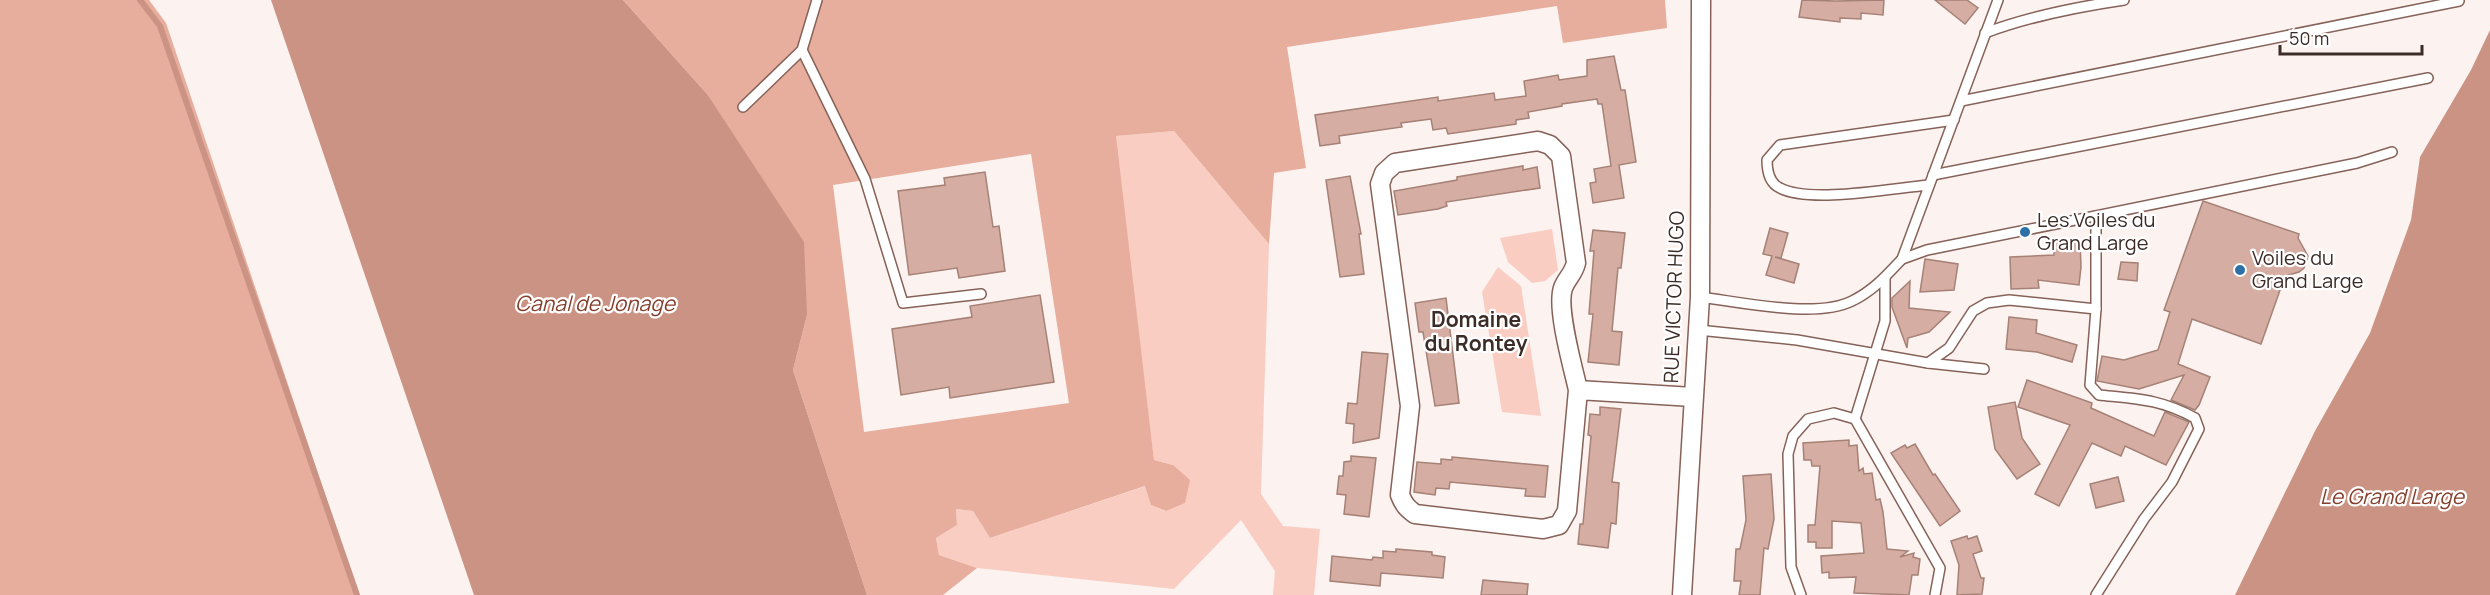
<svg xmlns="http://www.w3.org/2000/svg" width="2490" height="595" font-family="Manrope,sans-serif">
  <rect width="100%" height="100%" fill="#fcf3f1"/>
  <g fill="#f9cdc1">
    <polygon points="1174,131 1269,244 1261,494 1283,526 1320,529 1314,595 1273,595 1275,571 1241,520 1174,589 977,568 939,555 936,538 957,525 956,509 973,511 990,538 1146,486 1151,505 1165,511 1185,503 1173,465 1154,460 1115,136"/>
    <polygon points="1552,229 1558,270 1545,281 1532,283 1508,262 1500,238"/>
    <polygon points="1498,267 1521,286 1541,416 1502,412 1482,292"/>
  </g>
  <g fill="#e7ad9d" fill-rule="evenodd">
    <polygon points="0,0 149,0 166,23 359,595 0,595"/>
    <path d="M623,0H1665L1667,28L1563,43L1557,6L1287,47L1306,168L1274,173L1269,244L1174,131L1116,136L1154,460L1173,465L1190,480L1185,503L1166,511L1151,505L1145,486L990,538L973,511L956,509L957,525L936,538L939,555L977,568L943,595H867L793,370L807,315L707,94ZM1031,154L1069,403L864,432L833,185Z"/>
  </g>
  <g fill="#cb9383">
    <polygon points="271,0 623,0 707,94 804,242 807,315 793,370 867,595 474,595"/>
    <polygon points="2490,30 2490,595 2235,595 2315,431 2370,333 2411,220 2420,157 2471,70"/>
  </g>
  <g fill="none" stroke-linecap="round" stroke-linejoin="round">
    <polyline stroke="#cb9383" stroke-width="6" points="140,0 160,26 357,595"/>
  </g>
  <g fill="#d5ada2" stroke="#a68176" stroke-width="1.5">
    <polygon points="1802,0 1836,1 1884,0 1883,15 1861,13 1861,19 1840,18 1840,22 1799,17"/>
    <polygon points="1935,0 1967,0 1978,8 1965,24"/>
    <polygon points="1614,56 1621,90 1625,90 1636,162 1619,165 1624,198 1593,203 1590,183 1596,182 1594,169 1611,166 1602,104 1598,104 1597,99 1562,104 1562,106 1528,112 1529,118 1516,120 1516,124 1448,134 1446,128 1433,130 1431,119 1401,123 1402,127 1339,136 1340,143 1320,146 1315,115 1438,97 1438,101 1494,93 1495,100 1526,96 1524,81 1558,75 1559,80 1587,76 1587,60"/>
    <polygon points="1523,166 1523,170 1537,167 1540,188 1446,202 1447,206 1438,209 1398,215 1394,191 1457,180 1457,177"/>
    <polygon points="985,172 993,227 999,226 1005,271 959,278 957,268 909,275 898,191 945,185 944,178"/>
    <polygon points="1350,176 1361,234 1359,234 1364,274 1340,277 1326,180"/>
    <polygon points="2203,201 2299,234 2298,238 2308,256 2304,268 2299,272 2285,276 2261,344 2192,319 2178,364 2210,377 2199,405 2195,410 2171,400 2184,375 2139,389 2097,381 2102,356 2124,360 2158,350 2170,312 2164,310"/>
    <polygon points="1770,228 1788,233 1781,258 1775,257 1799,264 1794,283 1766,275 1772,256 1763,254"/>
    <polygon points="1593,230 1625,233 1621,268 1618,268 1612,331 1622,332 1619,365 1588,362 1593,314 1589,314 1594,251 1590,251"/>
    <polygon points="2054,241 2080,241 2081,267 2079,285 2038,280 2039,288 2011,289 2010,257 2054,255"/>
    <polygon points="1925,259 1958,264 1954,290 1920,292"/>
    <polygon points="2121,262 2138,263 2137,281 2118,279"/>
    <polygon points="1910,281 1909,308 1950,312 1929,332 1908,338 1907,348 1892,307 1892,298"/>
    <polygon points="1040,295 1054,382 950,398 949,387 901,395 892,329 972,317 970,306"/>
    <polygon points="1446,298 1459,403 1435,406 1423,332 1419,332 1415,303"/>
    <polygon points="2009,317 2037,320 2036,333 2077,345 2072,362 2037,352 2006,349"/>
    <polygon points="1362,352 1388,354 1379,438 1353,443 1354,424 1346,423 1348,403 1357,404"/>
    <polygon points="2027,380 2092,403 2091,408 2154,436 2165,412 2189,422 2166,465 2125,446 2121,456 2092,443 2059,506 2035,494 2070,425 2018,407"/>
    <polygon points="2015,402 2022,438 2040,464 2017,479 1995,449 1988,407"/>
    <polygon points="1600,407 1621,409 1612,482 1619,483 1616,524 1611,523 1608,548 1578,544 1580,524 1583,524 1591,436 1588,435 1590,414 1600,415"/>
    <polygon points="1849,440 1849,446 1857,445 1859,471 1863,468 1864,474 1872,473 1876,500 1880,499 1883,512 1887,549 1908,551 1900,557 1914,553 1913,557 1920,559 1918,575 1912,575 1909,595 1854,593 1856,577 1829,578 1829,572 1822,573 1821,556 1864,553 1861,523 1832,521 1832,548 1816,548 1816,542 1808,542 1808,525 1815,525 1820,466 1812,466 1811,460 1804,460 1803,443"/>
    <polygon points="1915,444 1933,475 1935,474 1960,511 1940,526 1891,453 1905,445 1907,448"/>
    <polygon points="1351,456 1376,458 1369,517 1344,514 1346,495 1337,494 1339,476 1343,476 1344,462 1351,461"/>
    <polygon points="1452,457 1548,466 1545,497 1525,496 1526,489 1450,482 1449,489 1436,488 1435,495 1414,492 1417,462 1441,464 1441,459 1452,460"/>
    <polygon points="1771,474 1774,519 1768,549 1764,548 1760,595 1739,595 1741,581 1734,581 1736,549 1740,549 1746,520 1743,476"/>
    <polygon points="2118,477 2124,501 2096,508 2090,484"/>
    <polygon points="1967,536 1968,539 1977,536 1982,551 1973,554 1981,578 1984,578 1982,594 1957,595 1959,565 1951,541"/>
    <polygon points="1396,549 1432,552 1432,555 1445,557 1443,578 1381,573 1380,586 1330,581 1332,556 1372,560 1373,557 1383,558 1383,551 1396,552"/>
    <polygon points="1483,580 1528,584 1527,595 1481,595"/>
  </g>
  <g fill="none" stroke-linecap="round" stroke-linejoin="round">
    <g stroke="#866258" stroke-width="12">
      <g id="lane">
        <path d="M1985,33C2030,16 2076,7 2124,0"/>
        <polyline points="802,50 865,179 903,303 981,294"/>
        <polyline points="1961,101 2459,1"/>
        <polyline points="743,107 802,50 817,0"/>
        <polyline points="1933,175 2428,78"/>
        <path d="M1929,185C1893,188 1810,204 1780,188C1769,183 1767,171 1767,160L1780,145L1954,120"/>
        <polyline points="2096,216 2096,309"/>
        <polyline points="1902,259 1927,250 2357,163 2392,152"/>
        <path d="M1700,297C1741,302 1816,319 1852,301C1873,291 1887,275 1902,259L1998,0"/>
        <path d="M1698,330L1797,340L1928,363L1949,348L1973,311L1987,303L2009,300L2096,309L2090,385L2099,395C2138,399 2160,399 2195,418L2199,429L2172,482L2144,519L2096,595"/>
        <polyline points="1928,363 1984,369"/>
        <polyline points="1855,419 1885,321 1885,278"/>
        <polyline points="1801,595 1791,567 1788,454 1793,436 1808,419 1834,413 1855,419 1940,568 1935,595"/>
      </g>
    </g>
    <g stroke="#866258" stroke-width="21">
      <g id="street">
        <path d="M1578,390C1573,367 1556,308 1563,288C1566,279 1573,275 1576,263L1561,156L1550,145L1538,141L1395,163L1384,173L1380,184L1410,406L1400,495C1404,505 1407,508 1415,514L1543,529L1559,525L1567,511L1578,390L1693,397"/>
        <polyline points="1682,595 1700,297 1701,0"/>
      </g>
    </g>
    <use href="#lane" stroke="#fff" stroke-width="9"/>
    <use href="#street" stroke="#fff" stroke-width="18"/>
  </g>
  <g fill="#2d70a6" stroke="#fff" stroke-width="2">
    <circle cx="2025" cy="232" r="6"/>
    <circle cx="2240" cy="270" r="6"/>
  </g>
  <g text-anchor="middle" stroke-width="4.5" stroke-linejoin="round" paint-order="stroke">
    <g font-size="20" fill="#3c2c28" stroke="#fff" text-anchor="start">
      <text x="2037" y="227">Les Voiles du<tspan x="2037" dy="23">Grand Large</tspan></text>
      <text x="2252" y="265">Voiles du<tspan x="2252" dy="23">Grand Large</tspan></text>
    </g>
    <g font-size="20" fill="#3c2c28" stroke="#fff">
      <text transform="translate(1674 297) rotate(-88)" y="7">RUE VICTOR HUGO</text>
    </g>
    <g font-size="21" font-style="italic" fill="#853e2b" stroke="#fff">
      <text x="595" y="311">Canal de Jonage</text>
      <text x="2392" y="504">Le Grand Large</text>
    </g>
    <g font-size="21" font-weight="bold" fill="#3c2c28" stroke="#fff">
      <text x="1476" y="327">Domaine<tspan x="1476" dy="24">du Rontey</tspan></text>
    </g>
  </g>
  <path d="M2280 45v9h142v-9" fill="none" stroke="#3c2c28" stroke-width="3"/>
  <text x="2289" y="45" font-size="18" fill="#3c2c28" stroke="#ffffff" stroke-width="4.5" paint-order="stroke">50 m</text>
</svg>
